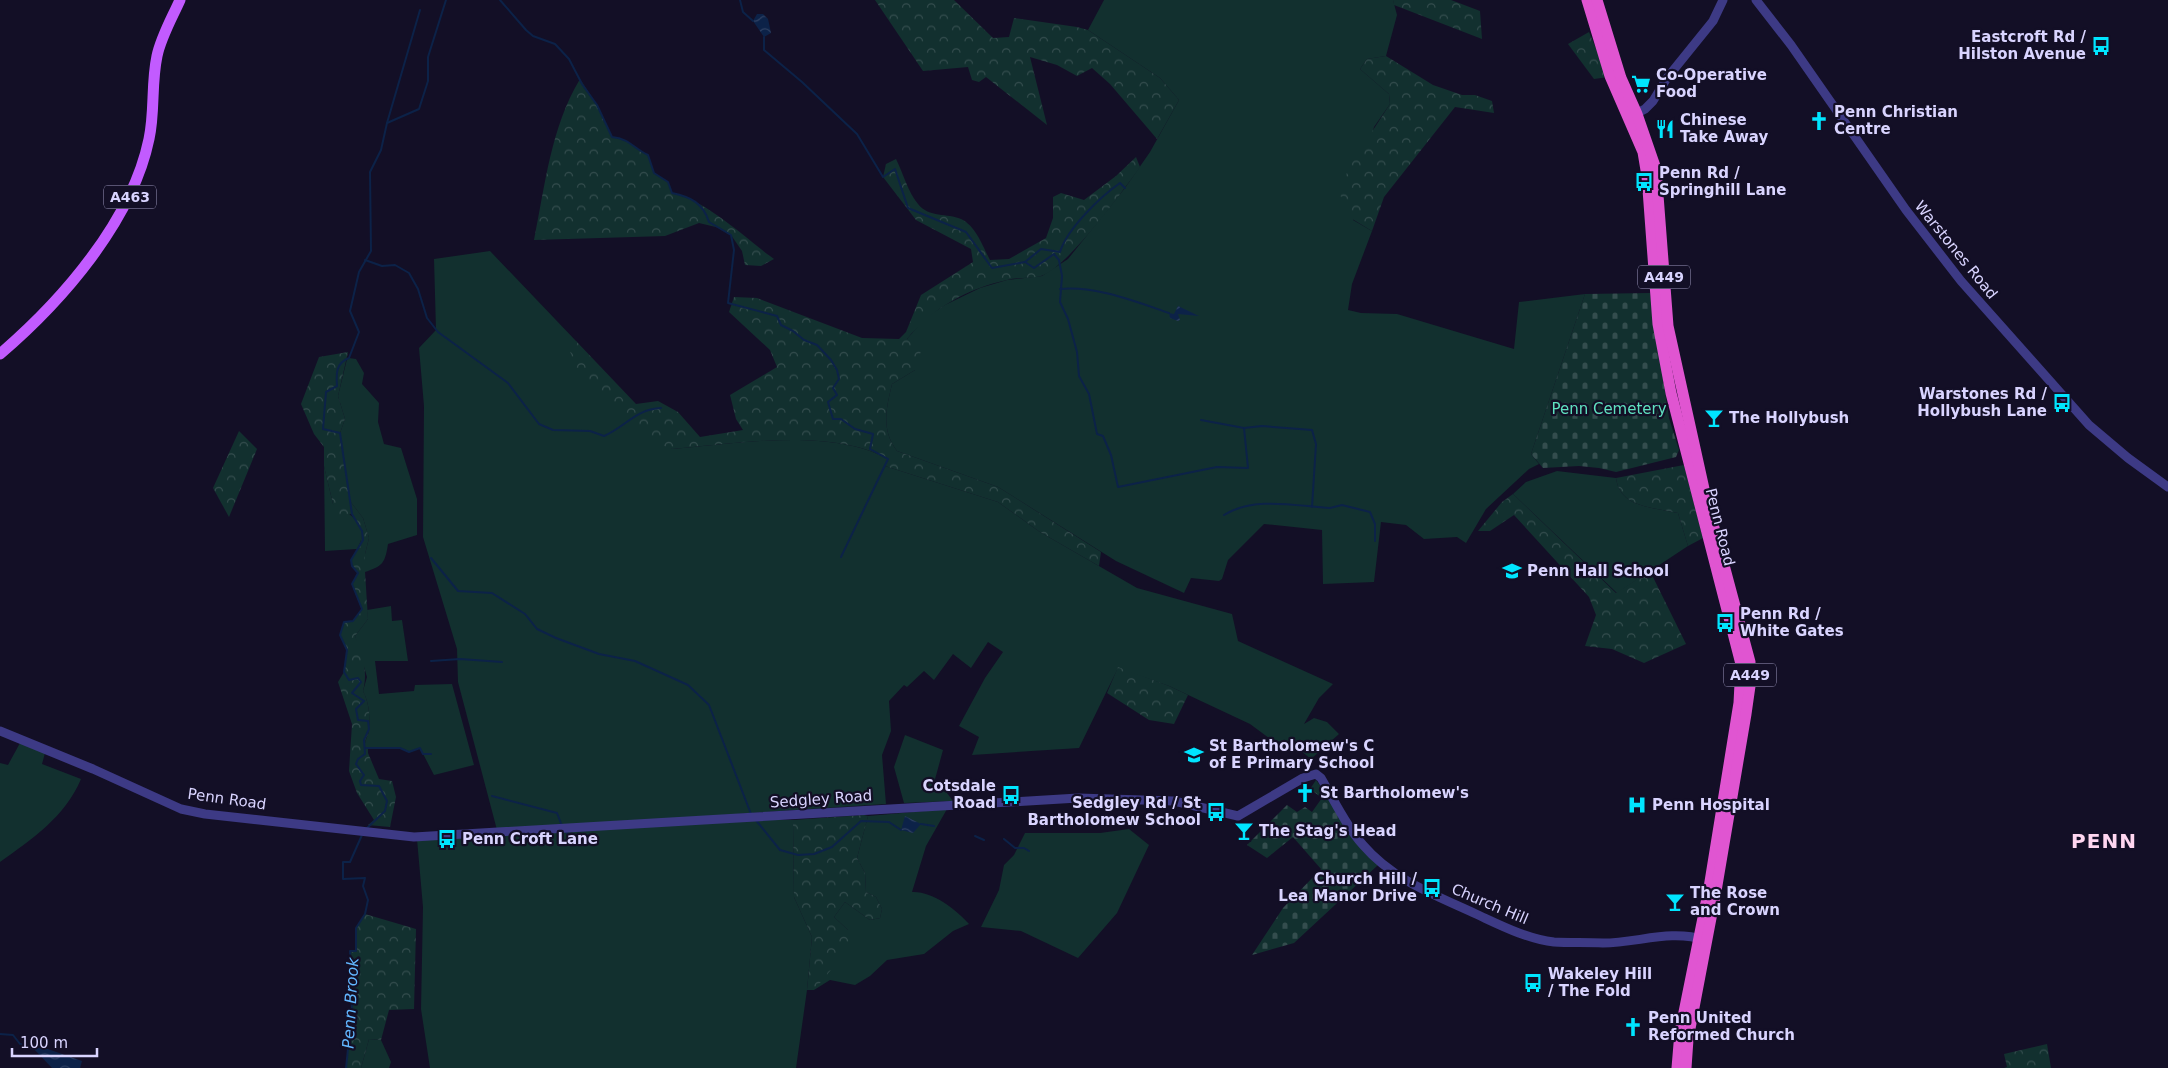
<svg xmlns="http://www.w3.org/2000/svg" width="2168" height="1068" font-family="'DejaVu Sans',sans-serif">
  <defs>
    <pattern id="forest-crowns" width="20" height="18" patternUnits="userSpaceOnUse" patternTransform="scale(1.25)"><rect width="20" height="18" fill="#12302f"/><path d="M2 6a3 3 0 1 1 6 0M12 15a3 3 0 1 1 6 0" fill="none" stroke="#344d4e"/></pattern>
    <pattern id="cemetery-stones" width="16" height="16" patternUnits="userSpaceOnUse" patternTransform="scale(1.25)"><rect width="16" height="16" fill="#12302f"/><path d="M2 7V4a2 2 0 0 1 4 0v3zM10 15v-3a2 2 0 0 1 4 0v3z" fill="#344d4e"/></pattern>
    <pattern id="water-waves" width="16" height="10" patternUnits="userSpaceOnUse" patternTransform="scale(1.25)"><rect width="16" height="10" fill="#0c2248"/><path d="M0 5q4-4 8 0t8 0" fill="none" stroke="#2f4163"/></pattern>
  </defs>
  <rect width="100%" height="100%" fill="#130f26"/>
  <g fill="#12302f">
    <path d="M1104,0H1393L1397,15L1386,56L1367,59L1360,69L1389,94L1390,104L1374,127L1353,220L1372,231L1352,284L1348,310L1361,313L1397,314L1514,349L1519,302L1585,294L1531,454L1539,464L1529,469L1486,509L1466,543L1457,537L1424,539L1406,525L1381,522L1374,582L1323,584L1322,530L1264,524L1228,560L1222,579L1219,581L1191,578L1184,593L1116,561L998,487L897,451C881,430 886,409 892,384L915,370L907,339L924,319L945,305L980,288L1007,280L1042,276L1068,259L1125,188L1150,152L1179,100L1160,78L1088,30Z"/>
    <path d="M490,251L576,341L642,421L672,449C737,444 829,427 888,459L885,466L998,502L1040,532L1137,588L1232,614L1238,641L1333,684L1319,698L1304,724L1314,718L1327,722L1339,734L1311,759L1290,742L1284,749L1250,724L1169,686L1118,668L1079,748L972,755L979,737L959,726L985,678L1003,652L988,642L971,668L953,654L934,680L924,671L907,687L904,685L889,701L891,731L882,755L886,804L497,830L458,682L457,649L423,537L424,406L419,348L436,330L434,259Z"/>
    <path d="M349,358L356,359L364,373L362,384L379,403L378,422L384,444L401,448L417,499V535L388,544C385,563 383,566 365,572V554L369,538L363,518L350,501L340,433L345,419L338,396L347,359Z"/>
    <path d="M324,466L333,504C351,514 371,526 357,549L325,551Z"/>
    <path d="M1557,471L1616,478C1620,508 1653,507 1678,513L1688,546L1617,593L1513,494L1526,482Z"/>
    <path d="M391,606L392,621L402,620L408,661H375L379,694L414,691L415,685L452,684L474,765L434,775L420,748L409,752L400,748H365C364,740 369,736 369,728C370,715 369,703 363,691L367,677L355,636L368,619L367,610Z"/>
    <polygon points="905,735 943,750 934,783 944,789 953,801 904,803 894,767"/>
    <path d="M20,743L45,753L42,764L81,779C65,817 32,839 0,862V763L8,765Z"/>
    <path d="M947,809L926,846L912,892C932,891 956,909 969,924L953,931L924,954L887,960L870,976L855,985L830,980L814,990L848,930L834,917L845,902L870,920L880,918L882,909L876,897L866,892L865,873L857,858L868,816Z"/>
    <polygon points="759,820 793,820 794,897 812,937 807,990 796,1068 430,1068 421,1009 423,907 417,839"/>
    <polygon points="1129,829 1149,845 1117,913 1078,958 1021,931 981,927 999,890 1004,865 1014,855 1025,833 1100,833"/>
    <polygon points="369,1039 381,1040 391,1062 389,1068 361,1068"/>
  </g>
  <g fill="url(#forest-crowns)">
    <polygon points="875,0 954,0 993,38 1009,37 1014,18 1077,27 1088,30 1160,78 1179,100 1157,139 1110,84 1092,68 1077,76 1057,65 1030,57 1047,125 986,77 979,82 972,80 968,67 923,71"/>
    <polygon points="1393,0 1451,0 1480,11 1482,39 1394,5"/>
    <polygon points="1589,32 1608,77 1594,79 1568,44"/>
    <polygon points="1386,56 1433,85 1462,95 1475,95 1492,101 1494,113 1455,107 1384,197 1372,231 1344,214 1340,192 1349,167 1390,104 1389,94 1360,69 1367,59"/>
    <path d="M580,79L597,105L612,137C631,140 632,147 648,155L654,173L668,182L672,193C706,200 745,238 774,259L761,266L745,265L742,251L731,235L720,228L699,223L665,236L534,240C545,186 551,127 580,79Z"/>
    <path d="M1136,157L1140,167C1122,192 1068,267 1041,276C1030,279 1018,277 1007,280C969,288 932,308 907,339L921,351L915,370L892,384C886,409 881,430 897,451L998,487L1101,552L1099,566L1040,532L998,502L885,466L888,459C830,427 736,444 672,449L653,442L575,367L568,345L576,341L636,404L658,401L678,412L700,437L743,430L736,419L730,395L777,367L770,350L729,312L734,297L757,298L862,338L899,339L906,332L921,295L973,262L971,249L916,220L883,177L886,164L896,159C903,173 908,192 918,204C929,218 947,213 961,219C976,226 983,247 990,260L1009,259L1046,238L1053,218V197L1061,193L1084,200L1116,176Z"/>
    <path d="M348,352L338,396L345,419L340,433L350,501L363,518L369,538L365,554V572L368,619L355,636C363,655 368,672 363,691C369,703 370,715 369,728C369,735 364,740 365,748H368V753L379,779L392,781L396,797L390,827L368,825L374,820L357,793L349,771L352,724L338,682L344,672L347,650L340,635L344,622L353,621L362,609L352,584L358,573L352,566L351,560C364,539 365,535 352,514L337,515L333,504L324,466V447L314,434L301,404L319,357Z"/>
    <polygon points="239,431 257,449 229,517 213,488"/>
    <path d="M1684,465L1703,538L1688,546L1678,513C1653,507 1620,508 1616,478Z"/>
    <polygon points="1513,494 1616,593 1650,571 1686,644 1644,663 1612,649 1585,646 1596,615 1589,597 1514,515 1490,531 1478,531 1502,502"/>
    <polygon points="1118,667 1169,686 1188,695 1174,724 1149,720 1107,693"/>
    <polygon points="864,815 868,816 857,858 865,873 866,892 876,897 882,909 880,918 870,920 845,902 834,917 848,930 853,944 814,990 807,990 812,937 794,897 793,820"/>
    <polygon points="365,914 416,929 414,1009 389,1010 381,1040 369,1039 361,1068 346,1068 352,1010 350,951 356,951 356,928"/>
    <polygon points="2047,1044 2051,1068 2004,1068 2007,1067 2004,1054"/>
  </g>
  <g fill="url(#cemetery-stones)">
    <polygon points="1650,293 1669,418 1679,450 1676,457 1616,472 1599,468 1579,466 1543,468 1531,454 1585,294"/>
    <path d="M1316,780C1338,809 1350,842 1378,865L1294,943L1252,955L1283,908L1321,869L1293,837L1267,858L1247,845L1287,805L1297,812L1305,807L1312,812L1322,798L1310,789Z"/>
  </g>
  <g fill="url(#water-waves)">
    <polygon points="757,14 763,14 768,19 771,33 764,37 753,21"/>
    <polygon points="1178,306 1199,316 1178,314 1180,320 1178,321 1170,318 1169,313 1174,314"/>
    <polygon points="905,816 921,824 913,833 901,830"/>
    <polygon points="42,1047 82,1061 80,1068 52,1068 34,1049"/>
  </g>
  <g fill="none" stroke-linecap="round" stroke-linejoin="round">
    <g stroke="#0c2248" stroke-width="2">
      <path d="M500,0L526,30L533,36L555,44L569,59L582,84L597,105L612,137C630,139 633,148 648,155L654,173L668,182L672,193C691,197 703,203 709,222L731,235L734,250L728,303L777,316L781,325L793,331L804,340L817,345L831,360L837,370L839,379L833,388L837,395L828,402L833,419H841L855,429L873,434L870,449L888,459L841,557"/>
      <polyline points="740,0 743,12 753,21"/>
      <path d="M764,37V50L802,82L857,134L883,177L895,169L908,208L966,232L992,268L1025,262L1041,249L1060,252C1067,229 1100,197 1120,183L1125,188"/>
      <polyline points="387,123 420,10"/>
      <path d="M365,260L382,266L395,265L409,273L418,289L427,318L438,332L508,383L539,424L553,430L590,431L604,436C625,427 636,409 661,408"/>
      <polyline points="1025,262 1034,268 1054,254 1059,260 1062,276 1060,302 1068,319 1077,352 1079,376 1089,394 1097,434 1103,436 1111,455 1118,487 1217,467 1248,468 1244,428 1201,420"/>
      <path d="M1060,289C1097,286 1134,301 1169,313"/>
      <polyline points="1244,428 1262,426 1312,430 1316,444 1312,507"/>
      <path d="M1224,515C1254,496 1296,506 1330,508L1342,505L1370,512L1375,524V541"/>
      <polyline points="431,558 458,591 492,593 525,614 537,629 556,638 599,654 635,661 688,685 709,705 751,814"/>
      <polyline points="431,661 460,659 502,662"/>
      <polyline points="365,748 400,748 409,752 420,748 423,754 431,754"/>
      <polyline points="492,796 557,813 562,826"/>
      <polyline points="755,819 780,850 798,855 814,854 832,847 861,821 889,822 901,830"/>
      <polyline points="921,824 934,826"/>
      <path d="M366,829L385,811L387,801L379,786L361,785L360,781L364,775L356,764L358,759L365,754L364,740L369,729L368,721L358,720L356,709L364,701L352,693L361,682L358,678L349,680L344,672L347,650L340,635L344,622L353,621L362,609L352,584L358,573L352,566L351,560L363,540L362,531L352,514L340,433L323,429L326,392L337,386C336,373 336,363 349,358L359,332L350,311L359,272L371,251L370,172L381,150L387,123L419,109L428,81V57L446,0"/>
      <polyline points="566,832 578,845"/>
      <polyline points="975,836 984,840"/>
      <polyline points="1004,839 1015,848 1024,848 1029,851"/>
      <polyline points="0,1034 13,1035 20,1044 34,1049"/>
      <polyline points="346,1068 352,1010 350,951 356,951 356,928 365,914 368,900 363,886 365,878 343,879 343,862 350,862 362,835"/>
    </g>
    <g stroke="#3d3a85" stroke-width="9">
      <polyline points="1756,0 1791,45 1906,210 1961,281 2089,425 2128,458 2168,487"/>
      <polyline points="1632,116 1645,109 1653,101 1667,78 1713,21 1723,0"/>
      <path d="M0,731L93,769L181,809L205,814L414,837L1078,798L1174,801L1238,816L1303,778L1316,774L1321,778C1334,800 1346,826 1363,845C1393,880 1435,895 1476,914C1500,925 1527,939 1554,942C1570,943 1587,942 1603,943C1638,943 1670,929 1705,940"/>
    </g>
    <path stroke="#c25bff" stroke-width="11" d="M0,354C62,301 132,221 149,139C155,112 151,84 157,56C161,37 172,18 180,0"/>
    <g stroke="#e055d1" stroke-width="11">
      <polyline points="1587,0 1610,76 1643,152 1647,176 1658,324 1671,393 1741,664 1739,703 1709,888 1680,1032 1677,1068"/>
      <polyline points="1597,0 1621,78 1637,114 1656,169 1668,326 1706,498 1750,662 1750,686 1746,714 1715,897 1688,1039 1686,1068"/>
    </g>
  </g>
  <defs>
    <g id="bus-bare" transform="scale(1.5)"><path d="M-5-6H5V4H4V6H2V4H-2V6H-4V4H-5ZM-3.5-4V0h7V-4ZM-3.5 1.2v1.5H-2V1.2ZM2 1.2v1.5H3.5V1.2Z" fill="#00e5ff" stroke="#130f26" stroke-width="2.5" paint-order="stroke"/></g>
    <g id="supermarket-bare" transform="scale(1.5)"><path d="M-6-5.5h2.5l.6 2H6L4.5 2H-2.5L-4.4-4H-6ZM-1.5 3.2a1.3 1.3 0 1 0 .1 0ZM3 3.2a1.3 1.3 0 1 0 .1 0Z" fill="#00e5ff" stroke="#130f26" stroke-width="2.5" paint-order="stroke"/></g>
    <g id="church-bare" transform="scale(1.5)"><path d="M-1.2-6h2.4v3.5h3.3v2.4h-3.3V6h-2.4V-.1h-3.3v-2.4h3.3Z" fill="#00e5ff" stroke="#130f26" stroke-width="2.5" paint-order="stroke"/></g>
    <g id="restaurant-bare" transform="scale(1.5)"><path d="M-5-6h1v4h1v-4h1v4h1v-4h1v5L-1.5 .5V6h-2V.5L-5-1ZM5-6V6H3V1.5H1.5Q1.5-4 5-6Z" fill="#00e5ff" stroke="#130f26" stroke-width="2.5" paint-order="stroke"/></g>
    <g id="bar-bare" transform="scale(1.5)"><path d="M-6-5H6L.8 .8V4.5H3.5V6h-7V4.5H-.8V.8Z" fill="#00e5ff" stroke="#130f26" stroke-width="2.5" paint-order="stroke"/></g>
    <g id="school-bare" transform="scale(1.5)"><path d="M0-5L7-2L0 1L-7-2ZM-4 1L0 2.5L4 1V4Q0 6-4 4Z" fill="#00e5ff" stroke="#130f26" stroke-width="2.5" paint-order="stroke"/></g>
    <g id="hospital-bare" transform="scale(1.5)"><path d="M-5-5h3v3.5h4V-5h3V5h-3V1.5h-4V5h-3Z" fill="#00e5ff" stroke="#130f26" stroke-width="2.5" paint-order="stroke"/></g>
  </defs>
  <g fill-rule="evenodd">
    <use href="#bus-bare" x="2101" y="46"/>
    <use href="#supermarket-bare" x="1641" y="84"/>
    <use href="#church-bare" x="1819" y="121"/>
    <use href="#restaurant-bare" x="1665" y="129"/>
    <use href="#bus-bare" x="1644" y="182"/>
    <use href="#bus-bare" x="2062" y="403"/>
    <use href="#bar-bare" x="1714" y="418"/>
    <use href="#school-bare" x="1512" y="571"/>
    <use href="#bus-bare" x="1725" y="623"/>
    <use href="#school-bare" x="1194" y="755"/>
    <use href="#church-bare" x="1305" y="793"/>
    <use href="#bus-bare" x="1011" y="795"/>
    <use href="#hospital-bare" x="1637" y="805"/>
    <use href="#bus-bare" x="1216" y="812"/>
    <use href="#bar-bare" x="1244" y="831"/>
    <use href="#bus-bare" x="447" y="839"/>
    <use href="#bus-bare" x="1432" y="888"/>
    <use href="#bar-bare" x="1675" y="902"/>
    <use href="#bus-bare" x="1533" y="983"/>
    <use href="#church-bare" x="1633" y="1027"/>
  </g>
  <g text-anchor="middle" stroke-width="4.5" stroke-linejoin="round" paint-order="stroke">
    <g fill="#130f26" stroke="#9e99be" stroke-width="1">
      <rect x="104" y="185.5" width="52" height="23" rx="4"/>
      <rect x="1638" y="265.5" width="52" height="23" rx="4"/>
      <rect x="1724" y="663.5" width="52" height="23" rx="4"/>
    </g>
    <g font-size="14" font-weight="bold" fill="#d9d4ff">
      <text x="130" y="202">A463</text>
      <text x="1664" y="282">A449</text>
      <text x="1750" y="680">A449</text>
    </g>
    <g font-size="15" font-weight="bold" fill="#d9d4ff" stroke="#130f26" text-anchor="start">
      <text x="2086" y="42" text-anchor="end">Eastcroft Rd /<tspan x="2086" dy="17">Hilston Avenue</tspan></text>
      <text x="1656" y="80">Co-Operative<tspan x="1656" dy="17">Food</tspan></text>
      <text x="1834" y="117">Penn Christian<tspan x="1834" dy="17">Centre</tspan></text>
      <text x="1680" y="125">Chinese<tspan x="1680" dy="17">Take Away</tspan></text>
      <text x="1659" y="178">Penn Rd /<tspan x="1659" dy="17">Springhill Lane</tspan></text>
      <text x="2047" y="399" text-anchor="end">Warstones Rd /<tspan x="2047" dy="17">Hollybush Lane</tspan></text>
      <text x="1729" y="423">The Hollybush</text>
      <text x="1527" y="576">Penn Hall School</text>
      <text x="1740" y="619">Penn Rd /<tspan x="1740" dy="17">White Gates</tspan></text>
      <text x="1209" y="751">St Bartholomew's C<tspan x="1209" dy="17">of E Primary School</tspan></text>
      <text x="996" y="791" text-anchor="end">Cotsdale<tspan x="996" dy="17">Road</tspan></text>
      <text x="1320" y="798">St Bartholomew's</text>
      <text x="1201" y="808" text-anchor="end">Sedgley Rd / St<tspan x="1201" dy="17">Bartholomew School</tspan></text>
      <text x="1652" y="810">Penn Hospital</text>
      <text x="1259" y="836">The Stag's Head</text>
      <text x="462" y="844">Penn Croft Lane</text>
      <text x="1417" y="884" text-anchor="end">Church Hill /<tspan x="1417" dy="17">Lea Manor Drive</tspan></text>
      <text x="1690" y="898">The Rose<tspan x="1690" dy="17">and Crown</tspan></text>
      <text x="1548" y="979">Wakeley Hill<tspan x="1548" dy="17">/ The Fold</tspan></text>
      <text x="1648" y="1023">Penn United<tspan x="1648" dy="17">Reformed Church</tspan></text>
    </g>
    <g font-size="15" fill="#d9d4ff" stroke="#130f26">
      <text transform="translate(1956 250) rotate(51)" y="5">Warstones Road</text>
      <text transform="translate(1720 527) rotate(76)" y="5">Penn Road</text>
      <text transform="translate(227 799) rotate(8)" y="5">Penn Road</text>
      <text transform="translate(821 799) rotate(-4)" y="5">Sedgley Road</text>
      <text transform="translate(1490 904) rotate(23)" y="5">Church Hill</text>
    </g>
    <g font-size="15" fill="#5fe0c0" stroke="#130f26">
      <text x="1609" y="414">Penn Cemetery</text>
    </g>
    <g font-size="16" font-style="italic" fill="#62b6ff" stroke="#130f26">
      <text transform="translate(350 1003) rotate(-87)" y="6">Penn Brook</text>
    </g>
    <g font-size="20" font-weight="bold" letter-spacing="1" fill="#ffd6f0" stroke="#130f26">
      <text x="2104" y="848">PENN</text>
    </g>
  </g>
  <path d="M12 1048v8h85v-8" fill="none" stroke="#d9d4ff" stroke-width="2.5"/>
  <text x="20" y="1048" font-size="15" fill="#d9d4ff" stroke="#130f26" stroke-width="4" paint-order="stroke">100 m</text>
</svg>
